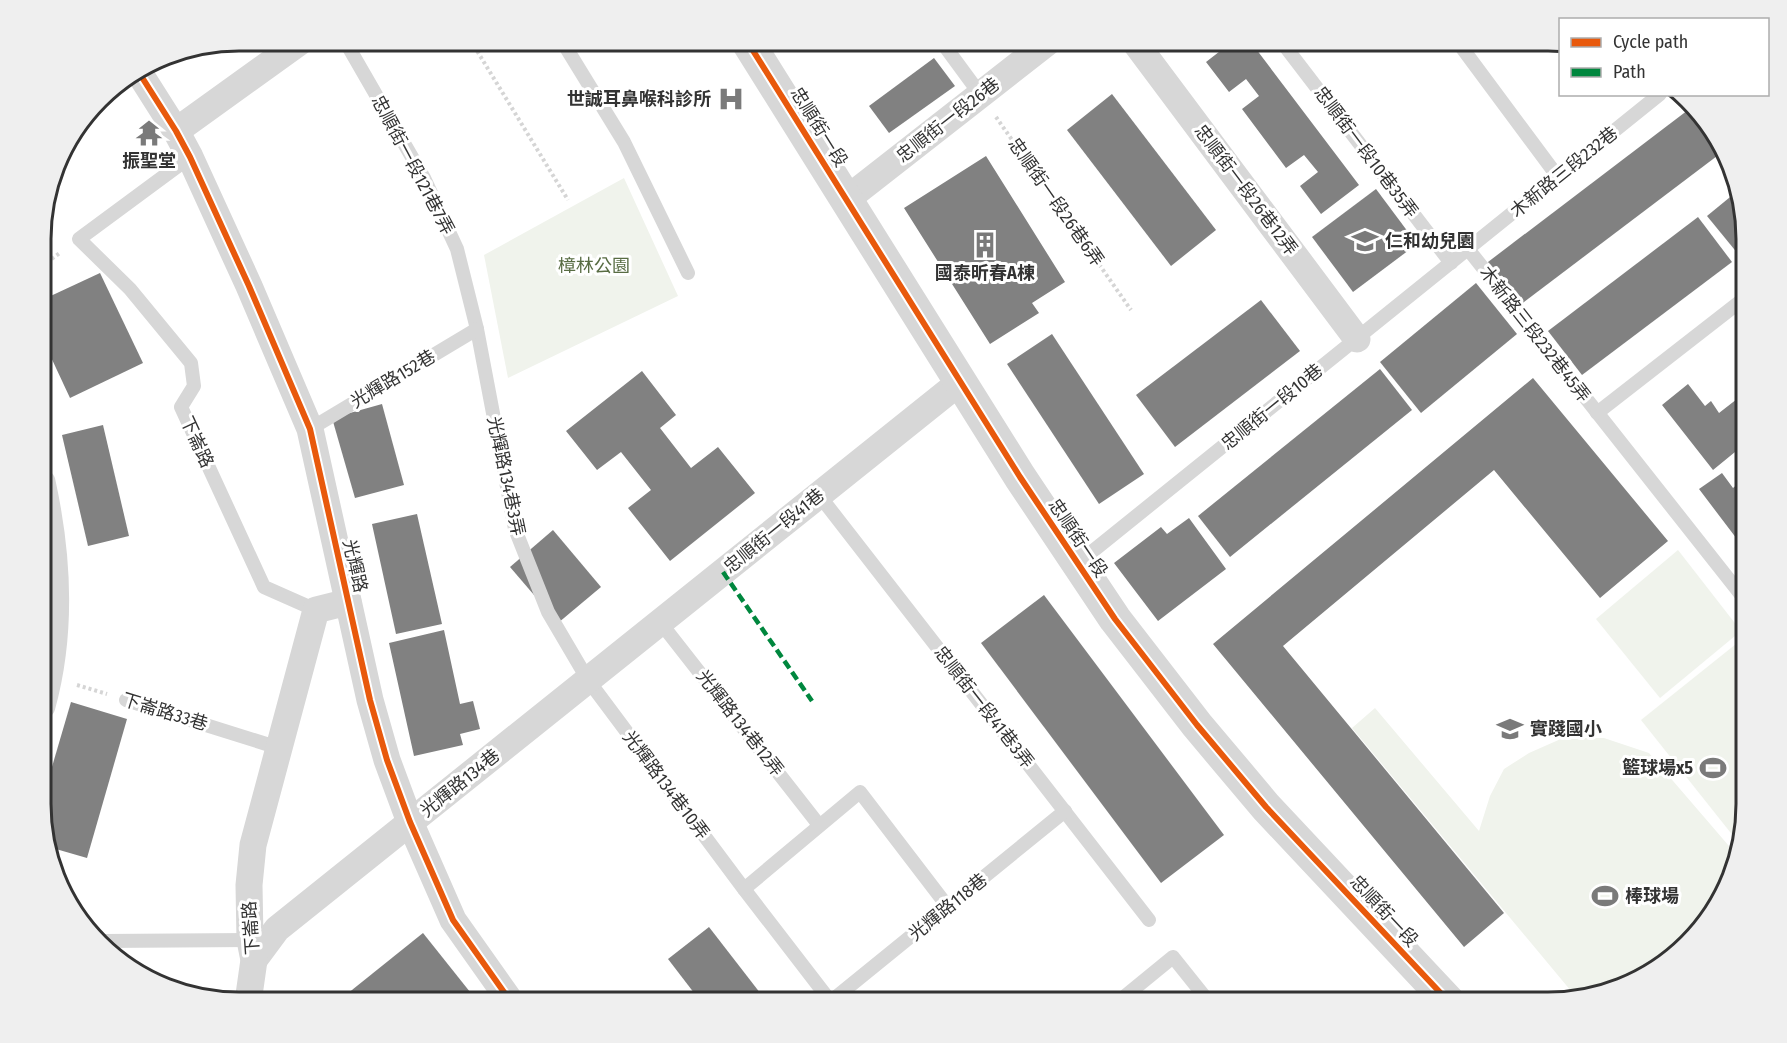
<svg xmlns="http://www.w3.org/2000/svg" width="1787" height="1043" font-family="'Fira Sans Condensed','Noto Sans TC',sans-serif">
  <rect width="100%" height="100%" fill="#fff"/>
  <g fill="#f0f3ec">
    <polygon points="624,178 678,296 508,378 484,255"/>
    <polygon points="1678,550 1741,631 1660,698 1596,619"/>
    <polygon points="1746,636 1746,816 1738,842 1641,720"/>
    <polygon points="1375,708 1479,831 1490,796 1504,769 1529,753 1563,738 1604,738 1649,753 1735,853 1720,903 1647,976 1576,997 1352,728"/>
  </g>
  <g fill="#818181">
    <polygon points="1233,41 1250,41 1359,185 1321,214 1300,186 1318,172 1304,155 1286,168 1242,109 1259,96 1246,79 1229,92 1206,62"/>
    <polygon points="934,58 955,86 889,133 869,106"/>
    <polygon points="1112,94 1216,230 1171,266 1067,130"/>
    <polygon points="1688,110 1721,153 1520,305 1488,262"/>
    <polygon points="986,156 1065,282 1032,303 1039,313 990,344 904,208"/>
    <polygon points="1376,189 1417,244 1353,292 1312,237"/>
    <polygon points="1735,193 1746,226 1746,257 1743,260 1707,216"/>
    <polygon points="1698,217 1732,262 1582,375 1548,331"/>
    <polygon points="100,273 143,363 70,398 42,338 42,300"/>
    <polygon points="1476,283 1517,334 1421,413 1380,362"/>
    <polygon points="1261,300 1300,351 1175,447 1136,395"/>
    <polygon points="1052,334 1144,474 1099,504 1007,364"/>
    <polygon points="1380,369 1412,410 1230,557 1198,516"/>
    <polygon points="642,371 676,415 660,428 691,468 718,447 755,493 670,561 628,508 651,490 621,452 597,470 566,431"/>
    <polygon points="1533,378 1668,541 1600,598 1494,470 1283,646 1504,913 1464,947 1213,644"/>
    <polygon points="1688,384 1705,406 1711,401 1719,413 1746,392 1746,443 1713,470 1662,405"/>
    <polygon points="382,404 404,485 355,498 332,418"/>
    <polygon points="103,425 129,536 88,546 62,435"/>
    <polygon points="1722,473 1733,488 1746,477 1746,551 1699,489"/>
    <polygon points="417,514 442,624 396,634 372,524"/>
    <polygon points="1189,518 1226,569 1158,621 1114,563 1161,527 1167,534"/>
    <polygon points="553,530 601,587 558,623 510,567"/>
    <polygon points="1044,595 1224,835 1161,883 981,643"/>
    <polygon points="444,630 460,704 473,701 480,729 460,734 463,745 414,756 389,643"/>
    <polygon points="71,702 127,719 87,858 49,847 42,829 42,801"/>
    <polygon points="709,927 767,1002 701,1002 668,959"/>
    <polygon points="423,933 478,1002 346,1002 342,998"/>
  </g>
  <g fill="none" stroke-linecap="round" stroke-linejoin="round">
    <g stroke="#d5d5d5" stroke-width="4" stroke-dasharray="3 3" stroke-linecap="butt">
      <polyline points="471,41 568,200"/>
      <polyline points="996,117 1131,310"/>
      <polyline points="42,266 61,252"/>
      <polyline points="77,685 107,694"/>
    </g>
    <g stroke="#d7d7d7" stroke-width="14">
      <polyline points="345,41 424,178 457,249 477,329 515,529 548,612 588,680 744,889 831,1002"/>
      <polyline points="562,41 624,142 688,273"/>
      <polyline points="941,41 980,94"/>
      <polyline points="1281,41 1451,263"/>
      <polyline points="1457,41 1558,177"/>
      <polyline points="190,157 79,239 130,289 191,363 194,386 181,407 264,587 316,610"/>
      <polyline points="1468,249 1746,601"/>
      <polyline points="1597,413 1746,297"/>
      <polyline points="310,429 477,329"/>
      <polyline points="819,495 1149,920"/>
      <polyline points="1078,563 1660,94"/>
      <polyline points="660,622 819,825"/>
      <polyline points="126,700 279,748"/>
      <polyline points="744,889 860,792 948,907"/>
      <polyline points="102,941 250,940"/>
      <polyline points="830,1002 1065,811"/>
      <polyline points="1118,1002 1173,957 1209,1002"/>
    </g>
    <g stroke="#d7d7d7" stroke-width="27">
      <polyline points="1134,41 1357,339"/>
      <polyline points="138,71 176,131 190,157 249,286 310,429 370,700 387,760 410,822 453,920 511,1002"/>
      <polyline points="176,131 301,41"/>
      <polyline points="847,199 1049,41"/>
      <path d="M42,482C58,555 62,633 42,706"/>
      <polyline points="254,960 277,929 960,382"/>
      <polyline points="248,1002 254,960 250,940 249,885 253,845 316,610 348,602"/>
    </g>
    <polyline stroke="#d7d7d7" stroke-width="33" points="747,41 1020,477 1115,619 1197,725 1266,807 1449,1002"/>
    <g stroke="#00873e" stroke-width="4.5" stroke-dasharray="9 4.5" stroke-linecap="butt">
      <polyline points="42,490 44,489"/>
      <polyline points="723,572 812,701"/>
    </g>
    <g stroke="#fff" stroke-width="10">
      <g id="cycleway">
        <polyline points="747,41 1020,477 1115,619 1197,725 1266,807 1449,1002"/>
        <polyline points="138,71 176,131 190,157 249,286 310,429 370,700 387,760 410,822 453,920 511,1002"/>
      </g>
    </g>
    <use href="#cycleway" stroke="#e8590c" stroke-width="6"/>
  </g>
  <defs>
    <g id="hospital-bare" transform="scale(2.07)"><path d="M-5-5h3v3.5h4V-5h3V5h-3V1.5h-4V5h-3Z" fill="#7a7a7a" stroke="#fff" stroke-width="2.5" paint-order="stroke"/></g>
    <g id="temple-bare" transform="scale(2.07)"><path d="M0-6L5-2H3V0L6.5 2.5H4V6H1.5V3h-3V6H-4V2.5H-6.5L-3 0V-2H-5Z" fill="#7a7a7a" stroke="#fff" stroke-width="2.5" paint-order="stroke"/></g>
    <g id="school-bare" transform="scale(2.07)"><path d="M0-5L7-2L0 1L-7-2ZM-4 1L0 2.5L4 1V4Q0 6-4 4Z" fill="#7a7a7a" stroke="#fff" stroke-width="2.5" paint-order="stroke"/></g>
    <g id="building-bare" transform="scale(2.07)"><path d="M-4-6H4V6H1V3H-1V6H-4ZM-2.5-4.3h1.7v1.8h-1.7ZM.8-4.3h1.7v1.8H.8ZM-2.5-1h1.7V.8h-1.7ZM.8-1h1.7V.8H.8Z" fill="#7a7a7a" stroke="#fff" stroke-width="2.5" paint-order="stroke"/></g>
    <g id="stadium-bare" transform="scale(2.07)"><path d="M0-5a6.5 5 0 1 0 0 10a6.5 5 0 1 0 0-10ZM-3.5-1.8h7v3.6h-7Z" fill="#7a7a7a" stroke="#fff" stroke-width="2.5" paint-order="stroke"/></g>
  </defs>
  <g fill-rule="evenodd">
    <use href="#hospital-bare" x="731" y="99"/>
    <use href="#temple-bare" x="149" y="133"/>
    <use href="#school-bare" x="1365" y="241"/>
    <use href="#building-bare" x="985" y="245"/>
    <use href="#school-bare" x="1510" y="729"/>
    <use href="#stadium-bare" x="1713" y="768"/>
    <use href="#stadium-bare" x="1605" y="896"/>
  </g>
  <g text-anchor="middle" stroke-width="6" stroke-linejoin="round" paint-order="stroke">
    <g font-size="18" font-weight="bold" fill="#333" stroke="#fff" text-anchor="start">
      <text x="711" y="105" text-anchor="end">世誠耳鼻喉科診所</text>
      <text x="149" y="167" text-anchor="middle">振聖堂</text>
      <text x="1385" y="247">仁和幼兒園</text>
      <text x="985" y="279" text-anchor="middle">國泰昕春A棟</text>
      <text x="1530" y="735">實踐國小</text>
      <text x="1693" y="774" text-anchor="end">籃球場x5</text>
      <text x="1625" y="902">棒球場</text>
    </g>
    <g font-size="18" fill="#333" stroke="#fff">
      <text transform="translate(948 120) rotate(-38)" y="6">忠順街一段26巷</text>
      <text transform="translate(819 127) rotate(58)" y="6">忠順街一段</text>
      <text transform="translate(1366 152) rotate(53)" y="6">忠順街一段10巷35弄</text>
      <text transform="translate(413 165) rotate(62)" y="6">忠順街一段121巷7弄</text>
      <text transform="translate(1564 172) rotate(-39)" y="6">木新路三段232巷</text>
      <text transform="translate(1246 190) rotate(53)" y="6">忠順街一段26巷12弄</text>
      <text transform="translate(1056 202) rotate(55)" y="6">忠順街一段26巷6弄</text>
      <text transform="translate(1535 334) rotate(52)" y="6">木新路三段232巷45弄</text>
      <text transform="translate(393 379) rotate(-31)" y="6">光輝路152巷</text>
      <text transform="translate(1272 407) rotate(-39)" y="6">忠順街一段10巷</text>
      <text transform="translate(197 442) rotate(65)" y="6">下崙路</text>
      <text transform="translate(506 476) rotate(78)" y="6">光輝路134巷3弄</text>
      <text transform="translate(774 531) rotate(-39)" y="6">忠順街一段41巷</text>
      <text transform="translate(1078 538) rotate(56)" y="6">忠順街一段</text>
      <text transform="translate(355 566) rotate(77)" y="6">光輝路</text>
      <text transform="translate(984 707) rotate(52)" y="6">忠順街一段41巷3弄</text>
      <text transform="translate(165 712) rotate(17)" y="6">下崙路33巷</text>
      <text transform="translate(740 723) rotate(52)" y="6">光輝路134巷12弄</text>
      <text transform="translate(460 783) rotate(-39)" y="6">光輝路134巷</text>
      <text transform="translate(666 785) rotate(53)" y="6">光輝路134巷10弄</text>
      <text transform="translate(948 907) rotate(-39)" y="6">光輝路118巷</text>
      <text transform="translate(1384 911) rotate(47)" y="6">忠順街一段</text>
      <text transform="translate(251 928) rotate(-94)" y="6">下崙路</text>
    </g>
    <g font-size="18" fill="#586c43" stroke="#fff">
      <text x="594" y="272">樟林公園</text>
    </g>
  </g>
  <path d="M0 0H1787V1043H0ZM239 51H1548A188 188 0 0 1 1736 239V804A188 188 0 0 1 1548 992H239A188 188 0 0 1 51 804V239A188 188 0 0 1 239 51Z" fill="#efefef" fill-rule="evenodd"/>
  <path fill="none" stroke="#333" stroke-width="3" d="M239 51H1548A188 188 0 0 1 1736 239V804A188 188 0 0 1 1548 992H239A188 188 0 0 1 51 804V239A188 188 0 0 1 239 51Z"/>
  <rect x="1559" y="18" width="210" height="78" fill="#ffffff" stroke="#adadad" stroke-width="1.5"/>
  <rect x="1571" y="38" width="30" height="9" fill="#e8590c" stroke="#adadad" stroke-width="1.5"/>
  <text x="1613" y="48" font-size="18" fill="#333333">Cycle path</text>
  <rect x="1571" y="68" width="30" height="9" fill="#00873e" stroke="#adadad" stroke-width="1.5"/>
  <text x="1613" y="78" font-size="18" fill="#333333">Path</text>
</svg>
